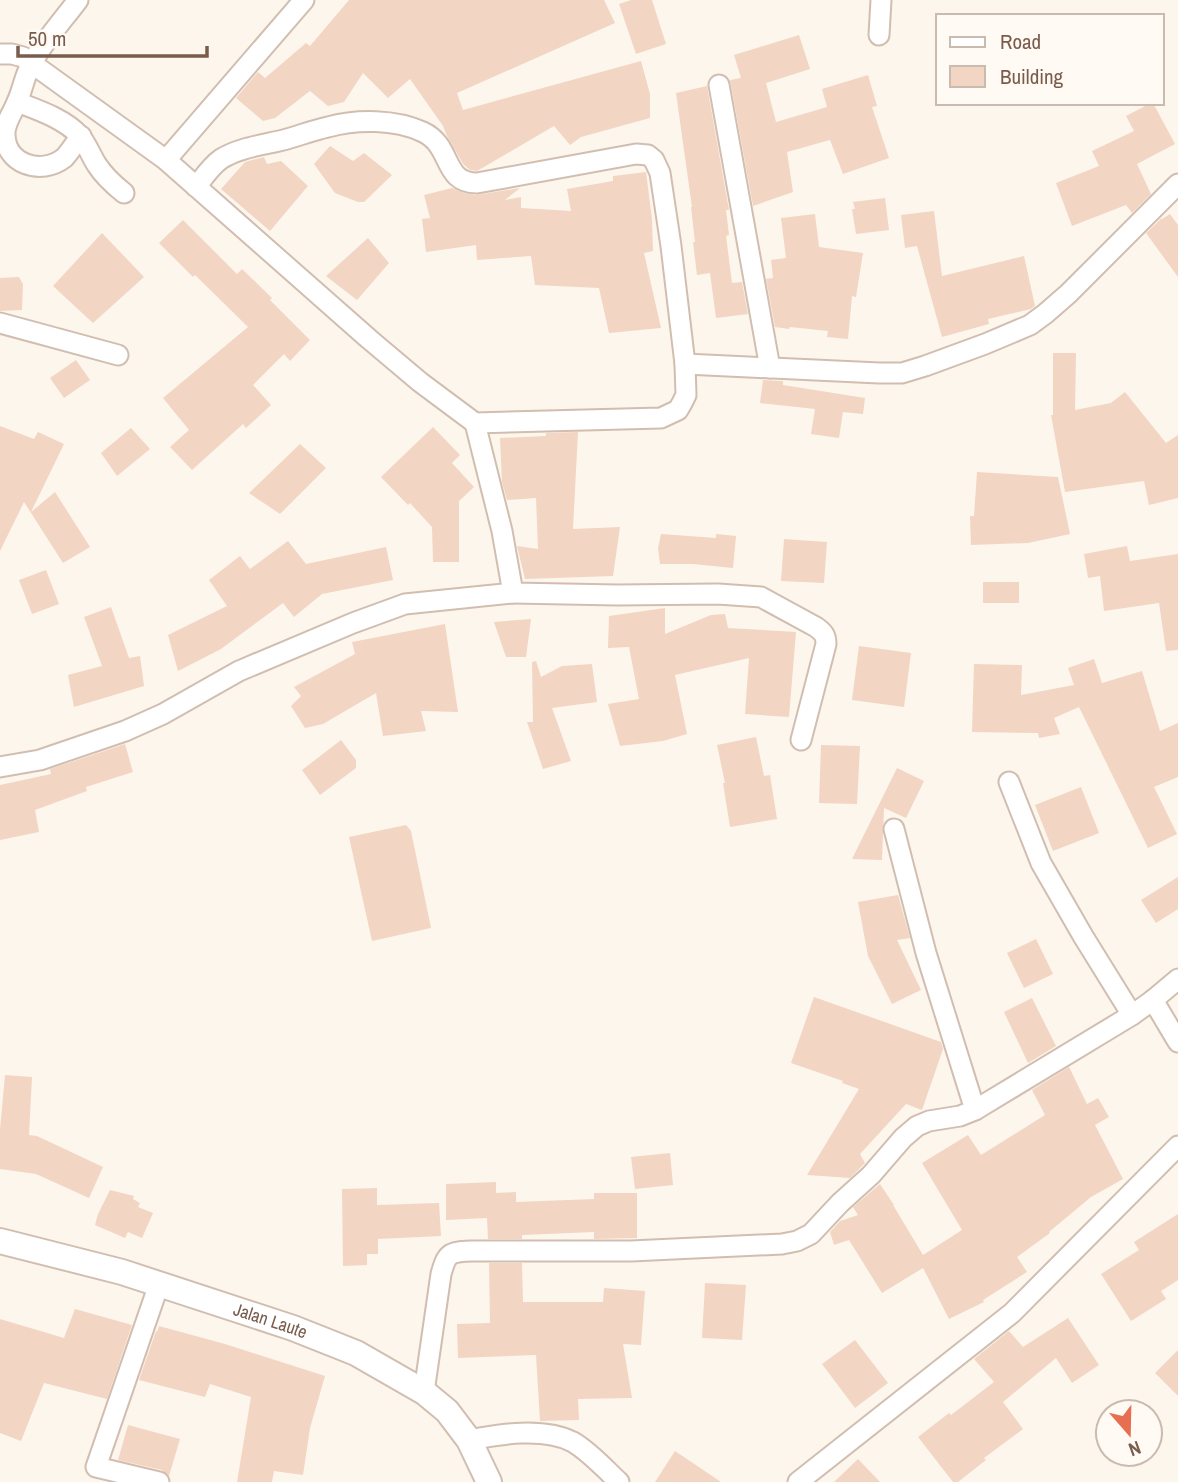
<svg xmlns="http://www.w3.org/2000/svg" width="1178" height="1482" font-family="'Archivo Narrow',sans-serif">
  <rect width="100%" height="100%" fill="#fdf6ec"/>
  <g fill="#f3d5c3">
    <polygon points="349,0 604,0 615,23 457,93 463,110 641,61 650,94 650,118 581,137 570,145 554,126 477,171 470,170 463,164 447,136 443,126 410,79 388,98 363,73 344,102 328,106 310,91 275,118 263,121 236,98 258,72 265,78 306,43 310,46"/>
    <polygon points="631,0 652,0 666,44 636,54 619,4"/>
    <polygon points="799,35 810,69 766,83 776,122 827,107 822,89 868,75 877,106 872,107 889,158 843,174 830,140 787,152 793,192 753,206 730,80 741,78 734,55"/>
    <polygon points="707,86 729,210 726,210 729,235 726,236 732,283 742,282 748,314 716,318 710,273 697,275 693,242 695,242 691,207 692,207 676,93"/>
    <polygon points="1151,103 1153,103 1175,144 1137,164 1151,194 1132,213 1126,205 1072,226 1056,183 1099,166 1092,151 1134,131 1126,116"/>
    <polygon points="330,146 353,161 364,153 392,175 364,202 358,202 335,193 314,164"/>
    <polygon points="264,157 267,164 281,161 308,186 270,231 221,189 245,162"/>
    <polygon points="646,172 652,219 653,251 644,253 661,328 609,333 599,288 535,285 531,256 477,260 476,245 426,252 422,219 430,218 424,195 452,188 464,193 476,195 520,188 505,200 521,197 521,208 571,211 567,189 613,181 613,176"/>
    <polygon points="885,198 889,230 856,234 852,209 855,209 853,202"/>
    <polygon points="934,211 942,276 1024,256 1035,306 1031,309 988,319 989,324 942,337 917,246 905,248 901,215"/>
    <polygon points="815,214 819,247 863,253 856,297 852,296 848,339 827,337 828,331 790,327 789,329 775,327 766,279 773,278 771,260 786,258 781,218"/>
    <polygon points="1170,214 1178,225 1178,277 1146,233 1162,218 1162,219"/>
    <polygon points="183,220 237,274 242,269 272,298 270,300 310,340 290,361 284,354 253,385 271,405 246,428 243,424 192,470 170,447 189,430 163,398 248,327 195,275 193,277 159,243"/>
    <polygon points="102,233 144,277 93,323 53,286"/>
    <polygon points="368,238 389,263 357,300 326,276"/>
    <polygon points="19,277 23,284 22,310 0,311 0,278"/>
    <polygon points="1053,353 1076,353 1075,410 1111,403 1125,392 1166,443 1178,435 1178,498 1149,505 1144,481 1065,492 1051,415 1053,415"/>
    <polygon points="76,360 90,380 64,398 50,378"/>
    <polygon points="763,380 783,381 783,385 865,398 863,414 843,412 839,438 811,434 815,409 760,403"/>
    <polygon points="0,426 34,439 38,432 64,444 31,512 55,492 90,547 63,563 24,502 0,551"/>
    <polygon points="433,427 460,455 452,463 474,487 459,501 459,562 433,562 432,527 410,503 408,505 381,477"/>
    <polygon points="131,428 150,449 117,476 101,453"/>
    <polygon points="578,432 573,529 620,527 613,576 525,579 517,546 538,549 536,498 507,500 502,482 500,438 546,436 546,433"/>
    <polygon points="300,444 326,468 280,514 249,493"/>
    <polygon points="977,472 1058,477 1070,534 1028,543 971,545 970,516 974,516"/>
    <polygon points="661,534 716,538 716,534 736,536 733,568 693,564 660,564 658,548"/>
    <polygon points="784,539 827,542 824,583 781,581"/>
    <polygon points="288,541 306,564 386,547 393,580 322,594 294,617 283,603 221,649 178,671 168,635 227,606 209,580 240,556 250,569"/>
    <polygon points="1127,546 1130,561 1178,554 1178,650 1166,651 1159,603 1104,611 1100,576 1088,578 1084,554"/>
    <polygon points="46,570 59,604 32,614 19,580"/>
    <rect x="983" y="582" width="36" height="21"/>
    <polygon points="111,607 129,658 140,656 144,686 74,707 68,675 102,666 84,617"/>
    <polygon points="665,608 665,634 711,615 725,614 728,628 796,632 789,717 745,714 749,658 675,675 687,734 663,741 620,746 608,704 639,699 629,647 608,648 609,616"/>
    <polygon points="531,619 526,657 506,657 494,622"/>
    <polygon points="445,624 458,712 421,711 426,731 383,736 376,693 323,724 305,728 291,706 301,696 294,687 355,654 352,642"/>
    <polygon points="859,646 911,653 904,707 852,700"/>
    <polygon points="1094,659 1102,683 1142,671 1160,731 1178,723 1178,777 1154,787 1177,834 1148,848 1079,707 1054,718 1060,734 1039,738 1038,733 972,732 974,664 1022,665 1021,695 1074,685 1068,668"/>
    <polygon points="536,661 541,677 562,666 592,664 597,702 552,708 571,761 543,769 527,722 533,722 532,662"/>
    <polygon points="756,737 764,776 770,775 777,819 730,827 723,783 725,783 717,745"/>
    <polygon points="341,740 356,760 356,768 320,795 302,770"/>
    <polygon points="125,744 133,772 86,787 87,791 35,810 39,832 0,840 0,785 51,774 50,769"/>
    <polygon points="821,745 860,746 857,804 819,803"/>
    <polygon points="897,768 924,781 906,818 884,808 882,860 852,859"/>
    <polygon points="1081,787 1099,833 1053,851 1035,805"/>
    <polygon points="406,825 411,831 431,928 372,941 349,837"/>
    <polygon points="1178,877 1178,909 1156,923 1141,900"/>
    <polygon points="898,895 910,938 897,940 921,990 892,1004 868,956 858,902"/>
    <polygon points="1036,939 1053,974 1024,988 1007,953"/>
    <polygon points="814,997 941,1042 943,1049 922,1110 906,1104 860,1154 865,1163 850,1178 807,1175 859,1089 842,1083 843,1081 791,1063"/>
    <polygon points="1032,998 1056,1046 1028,1063 1004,1012"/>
    <polygon points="1069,1067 1087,1104 1098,1098 1109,1117 1095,1125 1123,1179 1091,1197 1049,1232 1050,1233 1017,1257 1027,1272 983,1300 984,1302 949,1319 923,1268 882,1293 849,1240 834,1245 830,1232 840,1221 858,1215 853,1207 880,1184 894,1205 893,1205 923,1255 962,1230 922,1163 968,1135 981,1155 1045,1115 1032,1090"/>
    <polygon points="5,1075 32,1077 29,1135 37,1136 103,1167 89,1198 36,1174 0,1169 0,1130"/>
    <polygon points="670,1153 673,1185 635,1189 631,1157"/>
    <polygon points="496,1182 496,1193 516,1192 516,1202 594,1199 594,1193 637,1193 637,1238 594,1239 594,1232 522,1235 522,1239 488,1239 487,1218 446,1220 446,1184"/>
    <polygon points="377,1188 377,1205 439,1203 441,1236 378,1239 378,1254 367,1254 367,1265 343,1266 342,1189"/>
    <polygon points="110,1190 134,1196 133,1199 140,1203 138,1207 153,1213 142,1238 128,1232 125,1238 95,1225 98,1214"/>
    <polygon points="1178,1214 1178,1280 1161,1291 1166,1299 1131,1321 1101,1274 1139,1250 1134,1242"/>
    <polygon points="489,1263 522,1263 523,1302 603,1302 604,1288 645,1291 641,1345 623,1344 632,1398 578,1399 579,1420 540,1421 536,1355 458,1358 457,1324 490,1323"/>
    <polygon points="705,1283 746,1285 742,1340 702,1338"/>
    <polygon points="75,1309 132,1325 107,1399 44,1383 21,1441 0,1433 0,1319 64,1338"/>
    <polygon points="1068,1318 1099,1365 1072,1383 1056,1358 1003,1402 1023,1429 984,1458 986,1460 958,1482 953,1482 918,1437 949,1413 951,1415 994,1382 974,1359 1009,1331 1023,1347"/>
    <polygon points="159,1326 225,1344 325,1376 310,1428 303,1475 274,1471 272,1482 237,1482 251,1397 210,1384 205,1397 139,1380 156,1331 157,1332"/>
    <polygon points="855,1340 888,1383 855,1408 822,1364"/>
    <polygon points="1178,1350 1178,1396 1155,1373"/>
    <polygon points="128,1425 180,1439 169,1476 162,1470 118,1460"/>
    <polygon points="675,1451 721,1482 655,1482"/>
    <polygon points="858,1459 880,1482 834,1482"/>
  </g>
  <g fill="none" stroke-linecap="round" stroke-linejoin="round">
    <g stroke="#d1beb0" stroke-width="23">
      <g id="minor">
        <path d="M78,0C63,20 45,40 33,61C25,73 23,89 17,102C13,112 6,121 5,132C4,164 41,176 64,158C70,152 75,143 81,136"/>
        <polyline points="879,35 881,0"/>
        <path d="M0,54H12L23,57L166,160L369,339L420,382L475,423L661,418L678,410L682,403L686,395L685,364L671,246L660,173L654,160L648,155L636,154L477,183C442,183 453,146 423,132C395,119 357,119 328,127C314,130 301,135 287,139C265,145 240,147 221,159C211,166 203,178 196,187"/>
        <polyline points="719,85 770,368"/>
        <path d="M17,102C38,110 65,119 80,136C87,144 91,156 97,165C104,176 114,185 124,193"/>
        <polyline points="166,160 304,0"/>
        <polyline points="0,323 118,355"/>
        <polyline points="685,364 879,373 902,373 925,366 985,344 1030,325 1045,314 1068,294 1178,184"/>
        <path d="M475,423L502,531L513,593L617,595L718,594L761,597L816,627C823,632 826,635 826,644L801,740"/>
        <polyline points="0,767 40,760 125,731 163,714 239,671 353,623 405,604 513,593"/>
        <polyline points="1009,782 1041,863 1083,936 1132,1015"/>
        <polyline points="894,829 926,953 975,1110"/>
        <polyline points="1153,1000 1178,1042"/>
        <path d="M424,1392L441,1274C447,1253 449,1252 471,1251H631L782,1244L797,1241L811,1234L840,1203L871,1175L903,1138L917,1126L929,1121L960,1116L975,1110L1132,1015L1153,1000L1178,979"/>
        <path d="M469,1440C500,1434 544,1427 573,1442C590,1452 605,1469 619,1482"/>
        <polyline points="159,1482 96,1467 159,1284"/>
        <polyline points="798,1482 1012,1313 1178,1146"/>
      </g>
    </g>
    <g stroke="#d1beb0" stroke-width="28">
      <g id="tertiary">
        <path id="s1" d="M0,1241L122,1272L293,1328L356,1353L424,1392L447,1411L469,1440L489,1482"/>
      </g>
    </g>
    <use href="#minor" stroke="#fff" stroke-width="19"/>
    <use href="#tertiary" stroke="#fff" stroke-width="24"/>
  </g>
  <g text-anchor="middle" stroke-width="5" stroke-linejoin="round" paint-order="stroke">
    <g font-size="18" fill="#7a5c4d" stroke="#fffaf3">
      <text dy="6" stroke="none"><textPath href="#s1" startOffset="282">Jalan Laute</textPath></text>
    </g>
  </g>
  <rect x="936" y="14" width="228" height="91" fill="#fffaf3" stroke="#cabbb1" stroke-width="2"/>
  <rect x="950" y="37" width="35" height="10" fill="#ffffff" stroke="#cabbb1" stroke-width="2"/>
  <text x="1000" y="49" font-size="21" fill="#7a5c4d">Road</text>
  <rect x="950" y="66" width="35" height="21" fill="#f3d5c3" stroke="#cabbb1" stroke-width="2"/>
  <text x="1000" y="84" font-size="21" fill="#7a5c4d">Building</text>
  <g transform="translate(1129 1433) rotate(160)"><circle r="33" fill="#fffaf3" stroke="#cabbb1" stroke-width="2"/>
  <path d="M0-5L12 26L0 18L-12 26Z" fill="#e76f51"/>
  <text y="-10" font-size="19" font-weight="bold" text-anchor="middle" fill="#7a5c4d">N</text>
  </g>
  <path d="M18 46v10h189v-10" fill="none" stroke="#7a5c4d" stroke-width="3.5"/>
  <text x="28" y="46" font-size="21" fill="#7a5c4d" stroke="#fffaf3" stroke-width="5" paint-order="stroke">50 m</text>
</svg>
